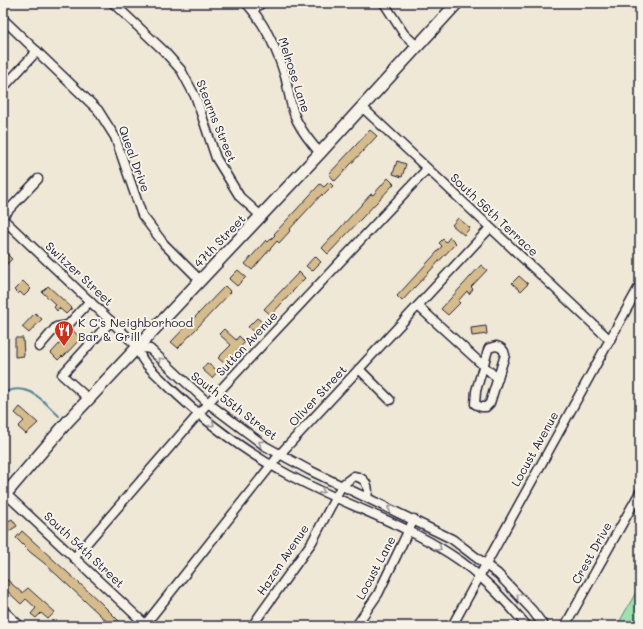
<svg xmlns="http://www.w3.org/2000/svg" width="643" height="629" font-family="Mali,sans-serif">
  <rect width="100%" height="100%" fill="#f0e8d6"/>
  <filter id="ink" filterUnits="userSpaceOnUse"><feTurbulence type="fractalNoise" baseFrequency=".025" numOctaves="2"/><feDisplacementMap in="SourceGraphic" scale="8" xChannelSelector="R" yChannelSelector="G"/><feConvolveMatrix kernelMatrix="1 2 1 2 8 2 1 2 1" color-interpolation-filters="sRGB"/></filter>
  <g filter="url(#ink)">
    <polygon fill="#9de2ae" stroke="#608274" points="640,585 640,626 617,626"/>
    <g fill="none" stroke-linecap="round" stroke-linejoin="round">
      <path stroke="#57859a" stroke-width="2" d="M3,393C28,381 42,400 59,416"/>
    </g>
    <g fill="#d6bc8c" stroke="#22223b">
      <polygon points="370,130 377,136 335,181 329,174"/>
      <polygon points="397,161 406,164 402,177 393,174"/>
      <polygon points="388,178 394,184 328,254 322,248 371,194 373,195"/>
      <polygon points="329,182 333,186 323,196 322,194 289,230 290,231 279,243 277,241 252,270 245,264 266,240 268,242 275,235 274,234 320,184 324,187"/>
      <polygon points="458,218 470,228 464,235 452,225"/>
      <polygon points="450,237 456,243 402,301 397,296 438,251 442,246 439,243 443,239 446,242"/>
      <polygon points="3,250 12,259 3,268"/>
      <polygon points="315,256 321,262 312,271 306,266"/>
      <polygon points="481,265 487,270 471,287 473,289 469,294 467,291 458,301 460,303 448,315 441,309"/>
      <polygon points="238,270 246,277 237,286 229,279"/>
      <polygon points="299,272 305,278 271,315 264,309"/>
      <polygon points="519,276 528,284 521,291 512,283"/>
      <polygon points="23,281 31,289 24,296 20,292 18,294 14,290"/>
      <polygon points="48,286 72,308 66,314 59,308 57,311 54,307 56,305 42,292"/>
      <polygon points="225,286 231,292 178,348 171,342"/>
      <polygon points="35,313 42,319 29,333 22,327"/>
      <polygon points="257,318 263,323 255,333 248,327"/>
      <polygon points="486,326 487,334 472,336 471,328"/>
      <polygon points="224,329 236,340 239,336 245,342 225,364 218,358 231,345 219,334"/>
      <polygon points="72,330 81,338 63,357 62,356 58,360 51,353"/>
      <polygon points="15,338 23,338 24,356 15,357"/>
      <polygon points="207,363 218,371 212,378 202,369"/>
      <polygon points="20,407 38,423 26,434 18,427 24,421 15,413"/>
      <polygon points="12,519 17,526 3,535 3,524"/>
      <polygon points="22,531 100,602 124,626 112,626 44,563 30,552 16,538"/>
      <polygon points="3,576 22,593 28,588 55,612 48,619 41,613 36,618 31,614 36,608 26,599 21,604 3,587"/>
    </g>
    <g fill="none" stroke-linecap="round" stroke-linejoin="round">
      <g stroke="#22223b" stroke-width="11">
        <g id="minor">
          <polyline points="113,3 163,50 181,70 196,98 216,158 240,197 261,216"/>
          <path d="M246,3C265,23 277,50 285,76C289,91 290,107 297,121C303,133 311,143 320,153"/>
          <polyline points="384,3 404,34 417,46"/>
          <polyline points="253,10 262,3"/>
          <polyline points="3,19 98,110 115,137 142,215 164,244 200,280"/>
          <polyline points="3,88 37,51"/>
          <polyline points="362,107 610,340"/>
          <polyline points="3,216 38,179"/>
          <polyline points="3,219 138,347"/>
          <polyline points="418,306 498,379"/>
          <path d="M496,346C501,347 504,349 505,355L490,403L486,407H481L475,404L476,391L488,350L489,348Z"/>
          <polyline points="39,347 56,327 68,325 90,301"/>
          <polyline points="138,347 150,349 208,403 265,446 309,470 452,539 498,574 532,610 544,626"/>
          <path d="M138,347C140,363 155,372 166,384C202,419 243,451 287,474C340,503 399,521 450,554C480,573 504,599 527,626"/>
          <polyline points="359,369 390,400"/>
          <polyline points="89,399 62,375 111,321"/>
          <polyline points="6,494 145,624"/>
          <polyline points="74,558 208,403 427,169"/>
          <polyline points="3,610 20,626"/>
          <polyline points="144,626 280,454 490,228"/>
          <path d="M252,626L312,542L342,485L354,476C365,478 370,485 367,497"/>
          <polyline points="356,626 378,594 414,519"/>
          <polyline points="452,626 640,285"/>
          <polyline points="565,626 640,492"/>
        </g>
      </g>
      <g stroke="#22223b" stroke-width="14">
        <polyline id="major" points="3,497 68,421 320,153 457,3"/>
      </g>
      <use href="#minor" stroke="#f7f3e8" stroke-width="8"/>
      <use href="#major" stroke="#f7f3e8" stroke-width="11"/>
    </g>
    <defs><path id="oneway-chevron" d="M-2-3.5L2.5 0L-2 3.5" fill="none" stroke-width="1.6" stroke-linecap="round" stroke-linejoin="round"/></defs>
    <g stroke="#97959a">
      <use href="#oneway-chevron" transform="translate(161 360) rotate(-135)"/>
      <use href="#oneway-chevron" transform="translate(212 424) rotate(37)"/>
      <use href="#oneway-chevron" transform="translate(261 443) rotate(-146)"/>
      <use href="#oneway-chevron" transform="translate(322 491) rotate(26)"/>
      <use href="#oneway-chevron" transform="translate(390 508) rotate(-154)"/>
      <use href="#oneway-chevron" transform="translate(439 548) rotate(31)"/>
      <use href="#oneway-chevron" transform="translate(519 596) rotate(-134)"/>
    </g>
  </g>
  <defs>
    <g id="restaurant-pin" transform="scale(1)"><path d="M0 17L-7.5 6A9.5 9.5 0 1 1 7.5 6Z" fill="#c8321e" stroke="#f7f3e8"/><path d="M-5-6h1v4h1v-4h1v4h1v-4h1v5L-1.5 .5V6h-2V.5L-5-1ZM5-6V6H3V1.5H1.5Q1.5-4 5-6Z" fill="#fff"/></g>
  </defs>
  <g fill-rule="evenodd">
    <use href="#restaurant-pin" x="64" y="330"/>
  </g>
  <g text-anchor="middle" stroke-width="4" stroke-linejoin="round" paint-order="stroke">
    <g font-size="12" fill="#22223b" stroke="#f7f3e8">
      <text transform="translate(294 75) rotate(72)" y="4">Melrose Lane</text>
      <text transform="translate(216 121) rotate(68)" y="4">Stearns Street</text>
      <text transform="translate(134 159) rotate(70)" y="4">Queal Drive</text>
      <text transform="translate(494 215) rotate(43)" y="4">South 56th Terrace</text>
      <text transform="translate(220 241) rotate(-46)" y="4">47th Street</text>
      <text transform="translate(79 274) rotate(43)" y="4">Switzer Street</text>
      <text transform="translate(247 344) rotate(-47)" y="4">Sutton Avenue</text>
      <text transform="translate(318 396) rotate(-47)" y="4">Oliver Street</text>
      <text transform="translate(234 406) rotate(37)" y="4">South 55th Street</text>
      <text transform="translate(535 449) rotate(-61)" y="4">Locust Avenue</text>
      <text transform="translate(84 550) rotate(43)" y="4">South 54th Street</text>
      <text transform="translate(592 553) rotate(-61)" y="4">Crest Drive</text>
      <text transform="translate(283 560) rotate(-56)" y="4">Hazen Avenue</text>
      <text transform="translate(376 568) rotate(-62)" y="4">Locust Lane</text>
    </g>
    <g font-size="12" fill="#22223b" stroke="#f7f3e8" text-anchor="start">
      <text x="78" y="327">K C's Neighborhood<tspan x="78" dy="14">Bar &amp; Grill</tspan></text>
    </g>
  </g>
  <rect width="643" height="629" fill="none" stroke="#f7f3e8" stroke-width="16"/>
  <rect x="8" y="8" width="627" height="613" fill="none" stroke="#22223b" stroke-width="1.5" filter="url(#ink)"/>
</svg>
